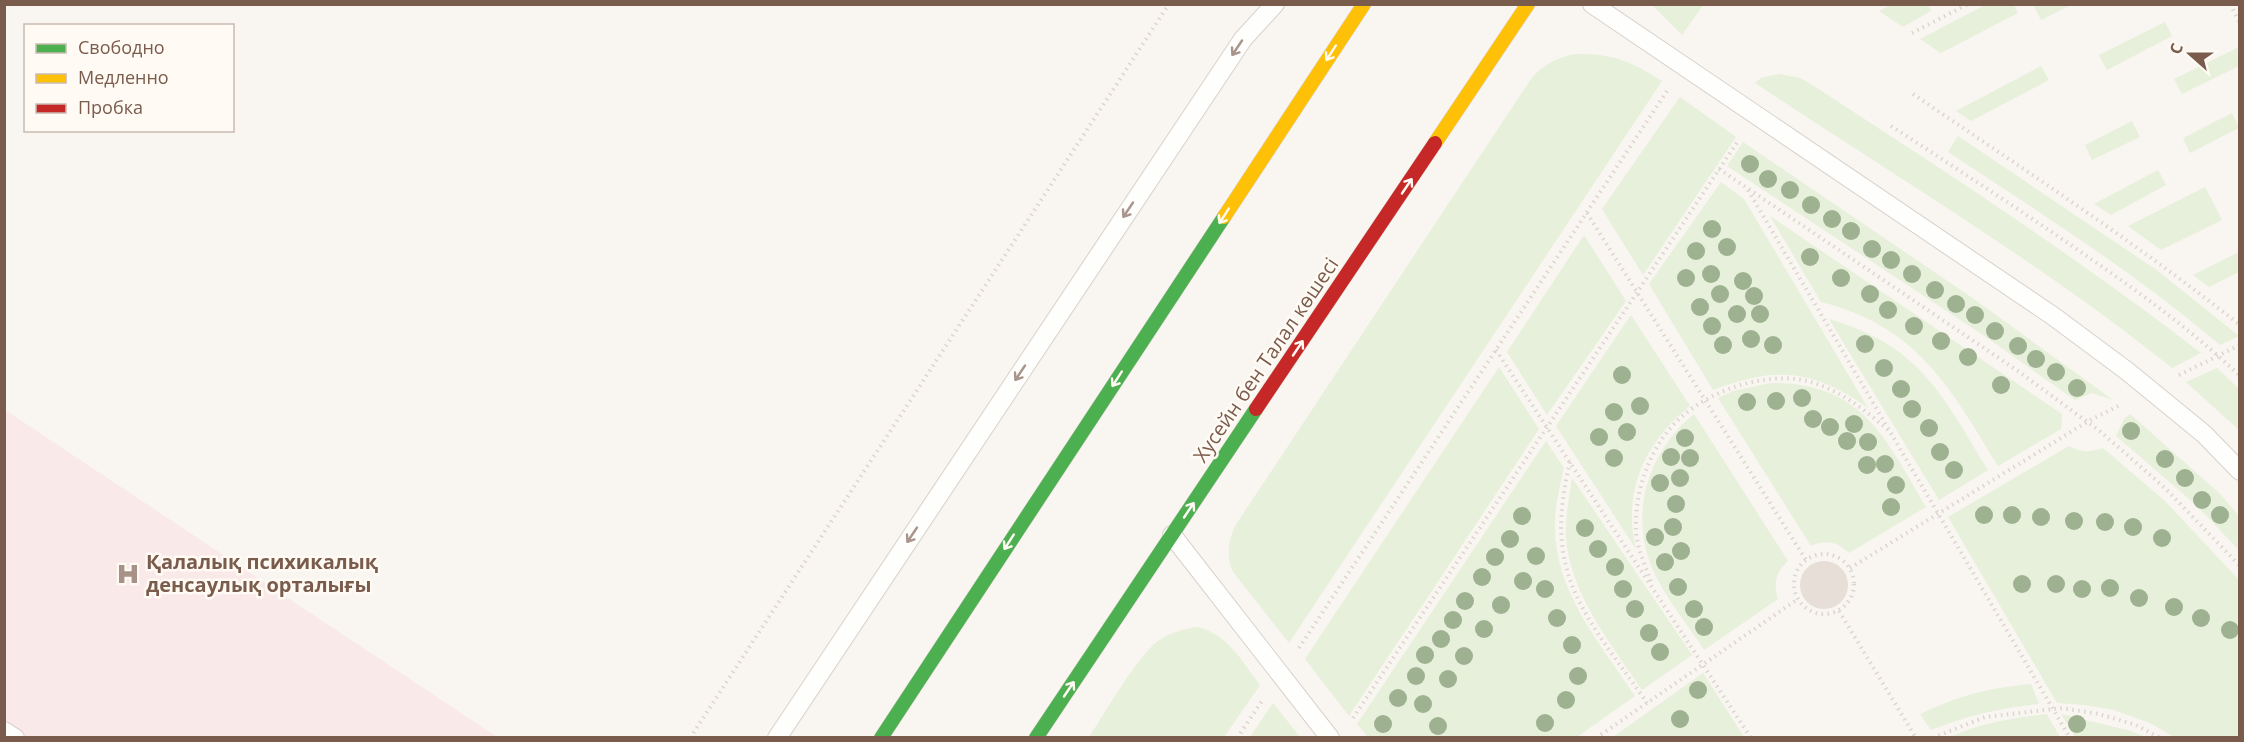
<svg xmlns="http://www.w3.org/2000/svg" width="2244" height="742" font-family="'Open Sans',sans-serif">
  <rect width="100%" height="100%" fill="#f9f5f0"/>
  <polygon fill="#fae9e9" points="5,410 497,737 5,737"/>
  <g fill="#e7f0db">
    <polygon points="1893,4 1928,5 1931,11 1903,27 1879,11"/>
    <polygon points="1987,4 2014,5 2018,13 1941,53 1920,39"/>
    <polygon points="1652,5 1703,5 1682,35"/>
    <polygon points="2036,5 2036,4 2071,5 2041,20 2034,6"/>
    <polygon points="2165,22 2172,36 2107,70 2099,55"/>
    <polygon points="2239,47 2239,66 2182,94 2174,79"/>
    <path d="M1576,54C1613,53 1632,62 1662,81L1289,643L1233,572C1226,556 1228,542 1235,526L1533,76C1547,63 1558,57 1576,54Z"/>
    <polygon points="2041,66 2049,80 1971,121 1956,111"/>
    <path d="M1779,74L1800,78L1814,86C1946,172 2077,257 2201,353L2172,368C2041,263 1895,176 1755,83L1761,78Z"/>
    <polygon points="1680,97 1736,137 1643,275 1602,209"/>
    <polygon points="2232,113 2239,128 2190,153 2183,138"/>
    <polygon points="2132,121 2140,137 2092,160 2085,145"/>
    <path d="M1958,136L2158,271L2239,336L2220,345C2135,273 2041,213 1948,152Z"/>
    <polygon points="1743,142 1974,299 2113,400 2092,393 2075,400 1980,333 1727,166"/>
    <polygon points="2158,170 2166,185 2111,215 2094,204"/>
    <path d="M1721,182L1744,199L1868,408C1813,369 1776,366 1713,390L1649,284Z"/>
    <polygon points="2205,187 2222,220 2161,250 2128,226"/>
    <path d="M1770,216L2062,414L2061,429L1998,466C1950,387 1917,326 1821,302Z"/>
    <polygon points="1584,235 1626,301 1547,415 1507,352"/>
    <polygon points="2239,252 2239,272 2209,287 2193,275"/>
    <path d="M1631,315L1690,406C1645,441 1622,492 1636,549L1556,426Z"/>
    <path d="M1829,319C1920,345 1942,395 1988,470L1939,500Z"/>
    <polygon points="1499,367 1539,429 1349,716 1305,659"/>
    <polygon points="2217,368 2239,389 2239,430 2186,382"/>
    <path d="M1771,383C1863,383 1885,438 1926,507L1849,553C1838,542 1826,539 1811,546L1718,398L1733,391Z"/>
    <path d="M1694,414L1788,561C1776,572 1773,583 1778,599L1704,650C1690,628 1673,607 1660,584C1626,525 1643,456 1694,414Z"/>
    <polygon points="2130,414 2220,494 2239,516 2239,550 2195,504 2116,436 2124,419"/>
    <path d="M1546,441L1564,468C1560,487 1554,508 1555,527C1555,592 1601,645 1635,696L1577,737H1368L1357,724Z"/>
    <path d="M2069,446C2081,453 2090,452 2103,448L2165,501L2239,580V737H2174L2150,723L2114,710L2084,705L2057,703L1948,517Z"/>
    <path d="M1572,478L1692,655L1642,690C1611,643 1571,596 1566,538C1565,518 1569,498 1572,478Z"/>
    <path d="M1198,627C1229,636 1241,660 1260,685L1224,737H1089C1106,712 1136,658 1158,641C1171,632 1183,629 1198,627Z"/>
    <polygon points="1703,673 1744,737 1613,737"/>
    <path d="M2031,684L2039,704C2001,708 1966,716 1931,730L1920,714C1958,696 1989,688 2031,684Z"/>
    <polygon points="1273,703 1300,737 1250,737"/>
    <path d="M2047,714L2060,737H1950C1981,723 2013,718 2047,714Z"/>
    <polygon points="2061,714 2131,731 2145,737 2075,737"/>
  </g>
  <circle fill="#e6ded7" cx="1824" cy="585" r="24"/>
  <g fill="none" stroke-linecap="round" stroke-linejoin="round">
    <g stroke="#d7d1cb" stroke-width="20">
      <g id="lane">
        <polyline points="1592,4 2053,316 2127,371 2204,434 2240,471"/>
        <polyline points="1172,535 1330,738"/>
        <polyline points="4,731 15,738"/>
        <polyline points="777,738 1243,39 1275,4"/>
      </g>
    </g>
    <g stroke="#d9d2cb" stroke-width="15">
      <g id="fast">
        <polyline points="881,738 1224,217"/>
        <polyline points="1036,738 1256,409"/>
      </g>
    </g>
    <g stroke="#d9d2cb" stroke-width="15">
      <g id="slow">
        <polyline points="1435,143 1528,4"/>
        <polyline points="1224,217 1364,4"/>
      </g>
    </g>
    <g stroke="#d9d2cb" stroke-width="15">
      <polyline id="jam" points="1256,409 1435,143"/>
    </g>
    <g stroke="#dcd5d0" stroke-width="4" stroke-dasharray="1.5 4.5" stroke-linecap="butt">
      <polyline points="2230,4 2240,23"/>
      <polyline points="1912,33 1968,4"/>
      <path d="M1913,94C2023,169 2135,242 2240,325"/>
      <path d="M1891,126C1962,172 2034,219 2104,268C2151,301 2198,336 2240,376"/>
      <polyline points="1719,169 2018,371 2101,432 2166,489 2240,566"/>
      <polyline points="1748,190 2070,738"/>
      <polyline points="1587,213 1806,560"/>
      <polyline points="1496,350 1751,738"/>
      <polyline points="2179,375 2240,345"/>
      <path d="M1570,462C1560,503 1556,545 1572,585C1586,623 1624,669 1647,703"/>
      <circle cx="1824" cy="584" r="30"/>
      <polyline points="1850,568 2087,422 2120,405"/>
      <path d="M1651,581C1644,563 1635,544 1636,524C1636,492 1647,457 1668,431C1698,393 1764,369 1811,382C1841,391 1865,410 1888,430"/>
      <polyline points="1839,611 1916,738"/>
      <polyline points="1299,648 1667,91"/>
      <polyline points="1353,718 1738,141"/>
      <polyline points="690,738 1169,4"/>
      <polyline points="1237,738 1262,701"/>
      <polyline points="1596,738 1798,599"/>
      <polyline points="1933,738 1985,717 2062,708 2099,714 2136,725 2160,738"/>
    </g>
    <use href="#lane" stroke="#fefefd" stroke-width="18"/>
    <use href="#fast" stroke="#4caf50" stroke-width="14"/>
    <use href="#slow" stroke="#ffc107" stroke-width="14"/>
    <use href="#jam" stroke="#c62828" stroke-width="14"/>
  </g>
  <g fill="#9eb190">
    <circle cx="1750" cy="164" r="9"/>
    <circle cx="1768" cy="179" r="9"/>
    <circle cx="1790" cy="190" r="9"/>
    <circle cx="1811" cy="205" r="9"/>
    <circle cx="1832" cy="219" r="9"/>
    <circle cx="1712" cy="229" r="9"/>
    <circle cx="1851" cy="231" r="9"/>
    <circle cx="1727" cy="247" r="9"/>
    <circle cx="1872" cy="249" r="9"/>
    <circle cx="1696" cy="251" r="9"/>
    <circle cx="1810" cy="257" r="9"/>
    <circle cx="1891" cy="260" r="9"/>
    <circle cx="1711" cy="274" r="9"/>
    <circle cx="1912" cy="274" r="9"/>
    <circle cx="1686" cy="278" r="9"/>
    <circle cx="1841" cy="278" r="9"/>
    <circle cx="1743" cy="281" r="9"/>
    <circle cx="1935" cy="290" r="9"/>
    <circle cx="1720" cy="294" r="9"/>
    <circle cx="1870" cy="294" r="9"/>
    <circle cx="1754" cy="296" r="9"/>
    <circle cx="1956" cy="304" r="9"/>
    <circle cx="1700" cy="307" r="9"/>
    <circle cx="1888" cy="310" r="9"/>
    <circle cx="1737" cy="314" r="9"/>
    <circle cx="1760" cy="314" r="9"/>
    <circle cx="1975" cy="315" r="9"/>
    <circle cx="1712" cy="326" r="9"/>
    <circle cx="1914" cy="326" r="9"/>
    <circle cx="1995" cy="331" r="9"/>
    <circle cx="1751" cy="339" r="9"/>
    <circle cx="1941" cy="341" r="9"/>
    <circle cx="1865" cy="344" r="9"/>
    <circle cx="1723" cy="345" r="9"/>
    <circle cx="1773" cy="345" r="9"/>
    <circle cx="2018" cy="346" r="9"/>
    <circle cx="1968" cy="357" r="9"/>
    <circle cx="2036" cy="359" r="9"/>
    <circle cx="1884" cy="368" r="9"/>
    <circle cx="2056" cy="372" r="9"/>
    <circle cx="1622" cy="375" r="9"/>
    <circle cx="2001" cy="385" r="9"/>
    <circle cx="2077" cy="388" r="9"/>
    <circle cx="1901" cy="389" r="9"/>
    <circle cx="1802" cy="398" r="9"/>
    <circle cx="1776" cy="401" r="9"/>
    <circle cx="1747" cy="402" r="9"/>
    <circle cx="1640" cy="406" r="9"/>
    <circle cx="1912" cy="409" r="9"/>
    <circle cx="1614" cy="412" r="9"/>
    <circle cx="1813" cy="419" r="9"/>
    <circle cx="1854" cy="424" r="9"/>
    <circle cx="1830" cy="427" r="9"/>
    <circle cx="1929" cy="428" r="9"/>
    <circle cx="2131" cy="431" r="9"/>
    <circle cx="1627" cy="432" r="9"/>
    <circle cx="1599" cy="437" r="9"/>
    <circle cx="1685" cy="438" r="9"/>
    <circle cx="1847" cy="441" r="9"/>
    <circle cx="1868" cy="442" r="9"/>
    <circle cx="1940" cy="452" r="9"/>
    <circle cx="1671" cy="457" r="9"/>
    <circle cx="1614" cy="458" r="9"/>
    <circle cx="1690" cy="458" r="9"/>
    <circle cx="2165" cy="459" r="9"/>
    <circle cx="1885" cy="464" r="9"/>
    <circle cx="1867" cy="465" r="9"/>
    <circle cx="1954" cy="470" r="9"/>
    <circle cx="1680" cy="478" r="9"/>
    <circle cx="2185" cy="478" r="9"/>
    <circle cx="1660" cy="483" r="9"/>
    <circle cx="1896" cy="485" r="9"/>
    <circle cx="2202" cy="500" r="9"/>
    <circle cx="1676" cy="504" r="9"/>
    <circle cx="1891" cy="507" r="9"/>
    <circle cx="1984" cy="515" r="9"/>
    <circle cx="2012" cy="515" r="9"/>
    <circle cx="2220" cy="515" r="9"/>
    <circle cx="1522" cy="516" r="9"/>
    <circle cx="2041" cy="517" r="9"/>
    <circle cx="2074" cy="521" r="9"/>
    <circle cx="2105" cy="522" r="9"/>
    <circle cx="1673" cy="527" r="9"/>
    <circle cx="2133" cy="527" r="9"/>
    <circle cx="1585" cy="528" r="9"/>
    <circle cx="1655" cy="537" r="9"/>
    <circle cx="2162" cy="538" r="9"/>
    <circle cx="1510" cy="539" r="9"/>
    <circle cx="1598" cy="549" r="9"/>
    <circle cx="1681" cy="551" r="9"/>
    <circle cx="1536" cy="556" r="9"/>
    <circle cx="1495" cy="557" r="9"/>
    <circle cx="1665" cy="562" r="9"/>
    <circle cx="1615" cy="567" r="9"/>
    <circle cx="1482" cy="577" r="9"/>
    <circle cx="1523" cy="581" r="9"/>
    <circle cx="2022" cy="584" r="9"/>
    <circle cx="2056" cy="584" r="9"/>
    <circle cx="1678" cy="587" r="9"/>
    <circle cx="2110" cy="588" r="9"/>
    <circle cx="1545" cy="589" r="9"/>
    <circle cx="1623" cy="589" r="9"/>
    <circle cx="2082" cy="589" r="9"/>
    <circle cx="2139" cy="598" r="9"/>
    <circle cx="1465" cy="601" r="9"/>
    <circle cx="1501" cy="605" r="9"/>
    <circle cx="2174" cy="607" r="9"/>
    <circle cx="1635" cy="609" r="9"/>
    <circle cx="1694" cy="609" r="9"/>
    <circle cx="1557" cy="618" r="9"/>
    <circle cx="2201" cy="618" r="9"/>
    <circle cx="1453" cy="620" r="9"/>
    <circle cx="1704" cy="627" r="9"/>
    <circle cx="1484" cy="629" r="9"/>
    <circle cx="2230" cy="630" r="9"/>
    <circle cx="1649" cy="633" r="9"/>
    <circle cx="1441" cy="639" r="9"/>
    <circle cx="1572" cy="645" r="9"/>
    <circle cx="1660" cy="652" r="9"/>
    <circle cx="1425" cy="655" r="9"/>
    <circle cx="1464" cy="656" r="9"/>
    <circle cx="1416" cy="676" r="9"/>
    <circle cx="1578" cy="676" r="9"/>
    <circle cx="1448" cy="679" r="9"/>
    <circle cx="1698" cy="690" r="9"/>
    <circle cx="1398" cy="698" r="9"/>
    <circle cx="1566" cy="700" r="9"/>
    <circle cx="1423" cy="704" r="9"/>
    <circle cx="1680" cy="719" r="9"/>
    <circle cx="1545" cy="723" r="9"/>
    <circle cx="1383" cy="724" r="9"/>
    <circle cx="2077" cy="724" r="9"/>
    <circle cx="1438" cy="726" r="9"/>
  </g>
  <defs><path id="oneway-shaft" d="M-6 0H5M1.5-3L5.5 0L1.5 3" fill="none" stroke-width="1.6" stroke-linecap="round" stroke-linejoin="round" transform="scale(1.5)"/></defs>
  <g stroke="#a8958b">
    <use href="#oneway-shaft" transform="translate(1237 48) rotate(124)"/>
    <use href="#oneway-shaft" transform="translate(1128 210) rotate(124)"/>
    <use href="#oneway-shaft" transform="translate(1020 373) rotate(124)"/>
    <use href="#oneway-shaft" transform="translate(912 535) rotate(124)"/>
  </g>
  <g stroke="#fffaf3">
    <use href="#oneway-shaft" transform="translate(1331 53) rotate(123)"/>
    <use href="#oneway-shaft" transform="translate(1407 186) rotate(-56)"/>
    <use href="#oneway-shaft" transform="translate(1224 216) rotate(123)"/>
    <use href="#oneway-shaft" transform="translate(1298 348) rotate(-56)"/>
    <use href="#oneway-shaft" transform="translate(1117 379) rotate(123)"/>
    <use href="#oneway-shaft" transform="translate(1189 510) rotate(-56)"/>
    <use href="#oneway-shaft" transform="translate(1009 542) rotate(123)"/>
    <use href="#oneway-shaft" transform="translate(1069 689) rotate(-56)"/>
  </g>
  <defs>
    <g id="hospital-bare" transform="scale(1.8)"><path d="M-5-5h3v3.5h4V-5h3V5h-3V1.5h-4V5h-3Z" fill="#a69286" stroke="#fffaf3" stroke-width="2.5" paint-order="stroke"/></g>
  </defs>
  <g fill-rule="evenodd">
    <use href="#hospital-bare" x="128" y="574"/>
  </g>
  <g text-anchor="middle" stroke-width="5" stroke-linejoin="round" paint-order="stroke">
    <g font-size="20" fill="#7a5c4d" stroke="#fffaf3">
      <text transform="translate(1266 360) rotate(-56)" y="7">Хусейн бен Талал көшесі</text>
    </g>
    <g font-size="20" font-weight="bold" fill="#7a5c4d" stroke="#fffaf3" text-anchor="start">
      <text x="146" y="569">Қалалық психикалық<tspan x="146" dy="23">денсаулық орталығы</tspan></text>
    </g>
  </g>
  <rect width="2244" height="742" fill="none" stroke="#7a5c4d" stroke-width="12"/>
  <rect x="24" y="24" width="210" height="108" fill="#fffaf3" stroke="#cabbb1" stroke-width="1.5"/>
  <rect x="36" y="44" width="30" height="9" fill="#4caf50" stroke="#cabbb1" stroke-width="1.5"/>
  <text x="78" y="54" font-size="18" fill="#7a5c4d">Свободно</text>
  <rect x="36" y="74" width="30" height="9" fill="#ffc107" stroke="#cabbb1" stroke-width="1.5"/>
  <text x="78" y="84" font-size="18" fill="#7a5c4d">Медленно</text>
  <rect x="36" y="104" width="30" height="9" fill="#c62828" stroke="#cabbb1" stroke-width="1.5"/>
  <text x="78" y="114" font-size="18" fill="#7a5c4d">Пробка</text>
  <g transform="translate(2190 54) rotate(291)" stroke="#fffaf3" stroke-width="4.5" paint-order="stroke">
  <path d="M0-4.5L10 22L0 15L-10 22Z" fill="#7a5c4d"/>
  <text y="-9" font-size="16" font-weight="bold" text-anchor="middle" fill="#7a5c4d">С</text>
  </g>
</svg>
